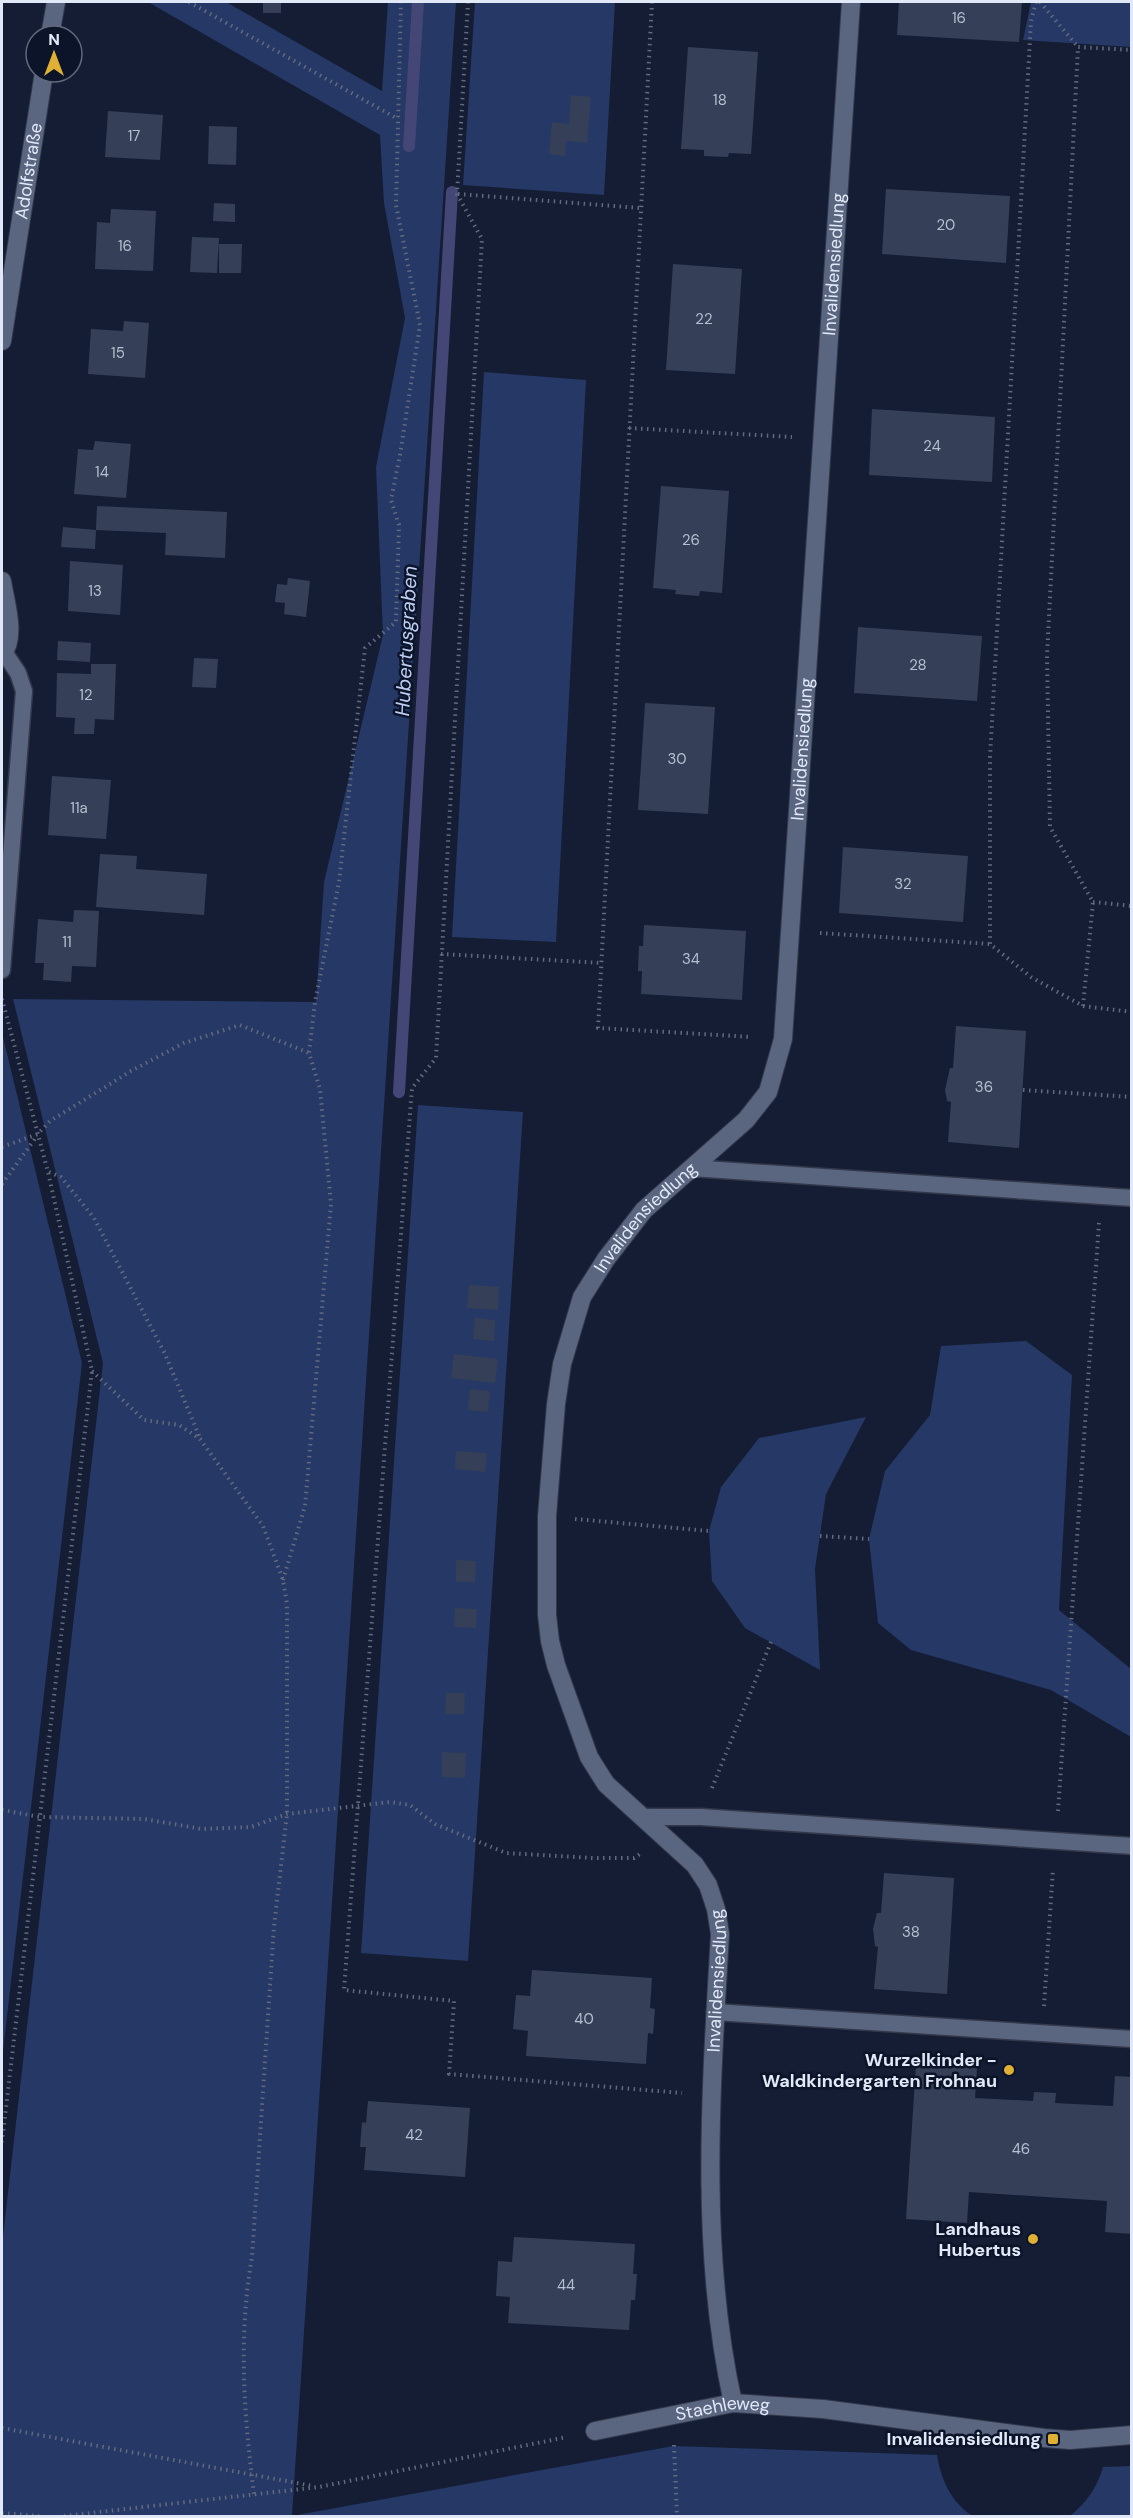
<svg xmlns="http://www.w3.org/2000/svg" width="1133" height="2518" font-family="'DM Sans',sans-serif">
  <rect width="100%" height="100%" fill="#141d33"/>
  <g fill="#253866">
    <path d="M148,2H226L382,91L388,2H456L292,2516L673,2446L937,2455C941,2479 951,2503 973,2516H2V2245L103,1363L13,999L316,1002L324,882L383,635L376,467L405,318L384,203L380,135Z"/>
    <polygon points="475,2 615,2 604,195 463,185"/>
    <polygon points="1031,2 1131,2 1131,47 1023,40"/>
    <polygon points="484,372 586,380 556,942 452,937"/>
    <polygon points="2,1033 82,1363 2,2060"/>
    <polygon points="418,1105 523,1112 468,1961 361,1953"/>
    <polygon points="1026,1341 1072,1375 1059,1610 1131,1669 1131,1737 1051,1690 911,1650 878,1623 869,1539 885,1471 930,1415 941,1346"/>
    <polygon points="866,1417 826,1494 815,1569 820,1670 745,1628 712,1581 709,1531 721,1487 759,1438"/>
    <path d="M1131,2466V2516H1070C1086,2503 1097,2488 1103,2467Z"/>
  </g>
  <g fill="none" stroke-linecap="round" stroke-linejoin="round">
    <g stroke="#444776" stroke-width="12">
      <polyline points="409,146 418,2"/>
      <polyline points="399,1092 452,192"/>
    </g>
  </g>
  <g fill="#354058">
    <rect x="263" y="2" width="18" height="11"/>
    <polygon points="899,2 1022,2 1019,42 897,35"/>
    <polygon points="688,47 758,52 751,154 729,153 728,157 704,156 704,150 681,149"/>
    <polygon points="571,95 591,97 587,143 566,141 565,156 549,154 552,122 569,124"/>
    <polygon points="108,111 163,115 160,160 105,157"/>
    <polygon points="209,126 237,127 236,165 208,164"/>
    <polygon points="886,189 1010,196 1006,263 882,254"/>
    <polygon points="214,203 235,204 235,222 213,221"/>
    <polygon points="111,209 156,211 153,271 95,269 97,222 110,223"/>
    <polygon points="192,237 219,238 217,273 190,272"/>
    <polygon points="219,244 242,244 241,273 219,273"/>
    <polygon points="673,264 742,269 735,374 666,370"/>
    <polygon points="124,321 149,323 145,378 88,374 91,329 123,331"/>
    <polygon points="872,409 995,417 992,482 869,475"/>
    <polygon points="95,441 131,444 126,498 74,494 78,449 93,450"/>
    <polygon points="661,486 729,491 722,593 700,591 699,596 675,594 676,590 653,588"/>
    <polygon points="97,506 227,512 225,558 165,555 166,533 96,530"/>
    <polygon points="63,527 96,530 95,549 61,547"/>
    <polygon points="70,561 123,565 120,615 68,611"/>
    <polygon points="288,578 310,581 306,617 284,614 285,603 275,602 277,584 287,585"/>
    <polygon points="858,627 982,636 977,701 854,693"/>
    <polygon points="58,641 91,643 90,662 57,660"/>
    <polygon points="194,658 218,659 216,688 192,687"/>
    <polygon points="91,664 116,664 114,720 95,719 94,734 74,734 75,718 56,717 57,673 91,674"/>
    <polygon points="645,703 715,707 708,814 638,810"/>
    <polygon points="52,776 111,780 106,839 48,835"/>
    <polygon points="843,847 968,856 963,922 839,913"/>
    <polygon points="100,854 137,856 136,869 207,874 204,915 96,907"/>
    <polygon points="74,910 99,911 96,967 72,966 71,982 43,980 44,963 35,963 38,919 73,922"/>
    <polygon points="644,925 746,931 742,1000 641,994 642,971 638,971 639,946 643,946"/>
    <polygon points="956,1026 1026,1031 1019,1148 948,1142 951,1102 947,1101 945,1090 950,1068 953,1068"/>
    <polygon points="469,1285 499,1287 498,1310 467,1308"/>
    <polygon points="475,1318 495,1320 494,1341 473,1339"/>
    <polygon points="454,1354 498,1359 495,1383 451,1378"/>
    <polygon points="470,1389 490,1391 488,1412 468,1410"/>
    <polygon points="456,1451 487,1453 485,1472 455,1469"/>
    <polygon points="456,1560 476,1561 475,1582 456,1582"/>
    <polygon points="455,1608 477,1609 476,1628 454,1627"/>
    <polygon points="446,1693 465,1693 464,1714 445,1714"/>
    <polygon points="442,1752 466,1753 465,1778 442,1777"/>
    <polygon points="884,1873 954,1878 947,1994 874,1989 878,1947 875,1946 873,1929 877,1913 881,1913"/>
    <polygon points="532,1970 652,1978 650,2008 655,2009 653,2034 648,2033 646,2064 526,2056 528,2031 513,2029 516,1995 530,1996"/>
    <polygon points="916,2064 977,2068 975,2098 1033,2101 1034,2092 1056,2093 1055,2103 1113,2106 1115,2076 1132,2077 1132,2234 1105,2232 1107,2201 969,2192 967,2223 906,2219"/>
    <polygon points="368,2101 470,2108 465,2177 364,2170 366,2147 360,2147 362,2122 366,2123"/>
    <polygon points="514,2237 635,2244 633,2274 637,2274 635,2300 631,2300 629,2330 508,2323 510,2297 496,2296 498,2261 512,2262"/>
  </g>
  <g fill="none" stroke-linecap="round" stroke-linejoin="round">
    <g stroke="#33384b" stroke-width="19">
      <g id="lane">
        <polyline points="2,970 24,691 18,673 4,652"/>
        <polyline points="691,1168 1132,1198"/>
        <polyline points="644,1817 701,1817 1132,1846"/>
        <polyline points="715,2012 1132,2039"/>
      </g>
    </g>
    <g stroke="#33384b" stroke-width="20">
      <g id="street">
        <polyline points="50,36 56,2"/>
        <path id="s1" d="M2,341L44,72"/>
        <path d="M2,581C5,602 17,636 2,655"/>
        <path id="s2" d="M733,2403C699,2250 711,2089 720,1934L716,1909L708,1885L695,1865L606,1784L589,1757L556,1665L550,1641L547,1615V1516L556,1404L562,1364L582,1297L606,1259L644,1210L746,1120L768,1092L783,1039L851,2"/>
        <path id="s3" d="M595,2431L733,2403L823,2409L1044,2438L1070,2440L1132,2435"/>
      </g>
    </g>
    <g stroke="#626a7e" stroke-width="4" stroke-dasharray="1.5 4.5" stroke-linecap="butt">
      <polyline points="189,2 398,119"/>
      <polyline points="468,2 457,194 482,239 436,1058 412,1088 344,1990 454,2001 449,2074 682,2093"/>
      <polyline points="652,2 598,1028 752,1037"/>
      <polyline points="1036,2 1031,21 990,757 990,944 1031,977 1083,1006 1132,1012"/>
      <polyline points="1040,2 1078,47"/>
      <polyline points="458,194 640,208"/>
      <polyline points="629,428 792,437"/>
      <polyline points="1093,902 1132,906"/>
      <polyline points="820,933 990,944"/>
      <polyline points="441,954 602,963"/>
      <polyline points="2,999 48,1172 92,1371 2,2142"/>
      <polyline points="1083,1006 1093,902 1050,827 1047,656 1078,47 1132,50"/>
      <polyline points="1023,1090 1132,1097"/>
      <polyline points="2,1147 38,1134 50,1121 131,1071 184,1043 240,1025 309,1053"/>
      <polyline points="49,1172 61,1177 94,1218 165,1354 200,1438"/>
      <polyline points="2,1184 37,1136"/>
      <path d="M92,1371L144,1420L179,1425L200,1439L263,1526L283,1580L287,1604V1814L274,1926L252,2257C238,2336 244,2416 254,2494"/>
      <polyline points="575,1519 709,1531"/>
      <polyline points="820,1536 869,1539"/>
      <polyline points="283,1580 305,1506 331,1204 320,1089 309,1053 315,1002 339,882 365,648 396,622 399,525 391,500 400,455 420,325 396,205 401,2"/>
      <polyline points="712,1788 771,1642"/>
      <polyline points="2,1810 40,1817 144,1819 202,1829 251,1827 287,1814 390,1802 410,1805 435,1824 506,1853 593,1858 634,1858 640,1854"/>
      <polyline points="1058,1811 1099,1223"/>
      <polyline points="1044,2006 1053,1869"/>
      <polyline points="2,2428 313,2486"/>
      <polyline points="674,2445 677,2516"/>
      <polyline points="2,2513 39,2516"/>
      <polyline points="64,2516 319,2487 567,2437"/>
    </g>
    <use href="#lane" stroke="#5a657f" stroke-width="16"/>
    <use href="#street" stroke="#5a657f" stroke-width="18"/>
  </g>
  <g fill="#e0b034" stroke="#0c1429" stroke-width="2">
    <circle cx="1009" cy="2070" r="6"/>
    <circle cx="1033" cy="2239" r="6"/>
    <rect x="1047" y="2433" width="12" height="12" rx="3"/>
  </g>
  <g text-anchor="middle" stroke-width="5" stroke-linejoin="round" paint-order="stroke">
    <g font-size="15" fill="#b6becf">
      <text x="959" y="23">16</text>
      <text x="720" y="105">18</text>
      <text x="134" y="141">17</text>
      <text x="946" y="230">20</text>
      <text x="125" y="251">16</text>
      <text x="704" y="324">22</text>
      <text x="118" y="358">15</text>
      <text x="932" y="451">24</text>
      <text x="102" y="477">14</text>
      <text x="691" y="545">26</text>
      <text x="95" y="596">13</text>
      <text x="918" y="670">28</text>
      <text x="86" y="700">12</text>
      <text x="677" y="764">30</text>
      <text x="79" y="813">11a</text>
      <text x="903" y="889">32</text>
      <text x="67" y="947">11</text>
      <text x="691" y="964">34</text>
      <text x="984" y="1092">36</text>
      <text x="911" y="1937">38</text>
      <text x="584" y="2024">40</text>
      <text x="414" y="2140">42</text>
      <text x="1021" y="2154">46</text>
      <text x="566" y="2290">44</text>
    </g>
    <g font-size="18" fill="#e1e8f7" stroke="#0c1429">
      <text dy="6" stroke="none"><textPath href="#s1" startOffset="172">Adolfstraße</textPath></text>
      <text dy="6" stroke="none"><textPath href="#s2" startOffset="2278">Invalidensiedlung</textPath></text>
      <text dy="6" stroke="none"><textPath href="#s2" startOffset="1792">Invalidensiedlung</textPath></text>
      <text dy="6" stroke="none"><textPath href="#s2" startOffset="1270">Invalidensiedlung</textPath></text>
      <text dy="6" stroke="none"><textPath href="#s2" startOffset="424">Invalidensiedlung</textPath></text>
      <text dy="6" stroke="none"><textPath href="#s3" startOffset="130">Staehleweg</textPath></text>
    </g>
    <g font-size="18" font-weight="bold" fill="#e1e8f7" stroke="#0c1429" text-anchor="end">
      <text x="997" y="2066">Wurzelkinder -<tspan x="997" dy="21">Waldkindergarten Frohnau</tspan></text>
      <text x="1021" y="2235">Landhaus<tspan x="1021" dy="21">Hubertus</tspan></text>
      <text x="1041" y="2445">Invalidensiedlung</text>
    </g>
    <g font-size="20" font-style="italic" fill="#bdcef4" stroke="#0c1429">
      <text transform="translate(406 641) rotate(-87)" y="7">Hubertusgraben</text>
    </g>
  </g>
  <rect width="1133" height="2518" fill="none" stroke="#e1e8f7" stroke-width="6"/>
  <g transform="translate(54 54)"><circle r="28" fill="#0c1429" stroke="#61697b" stroke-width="1.5"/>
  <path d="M0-4.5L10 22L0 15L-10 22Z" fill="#e0b034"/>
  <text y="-9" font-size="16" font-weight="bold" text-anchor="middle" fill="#e1e8f7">N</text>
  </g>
</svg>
